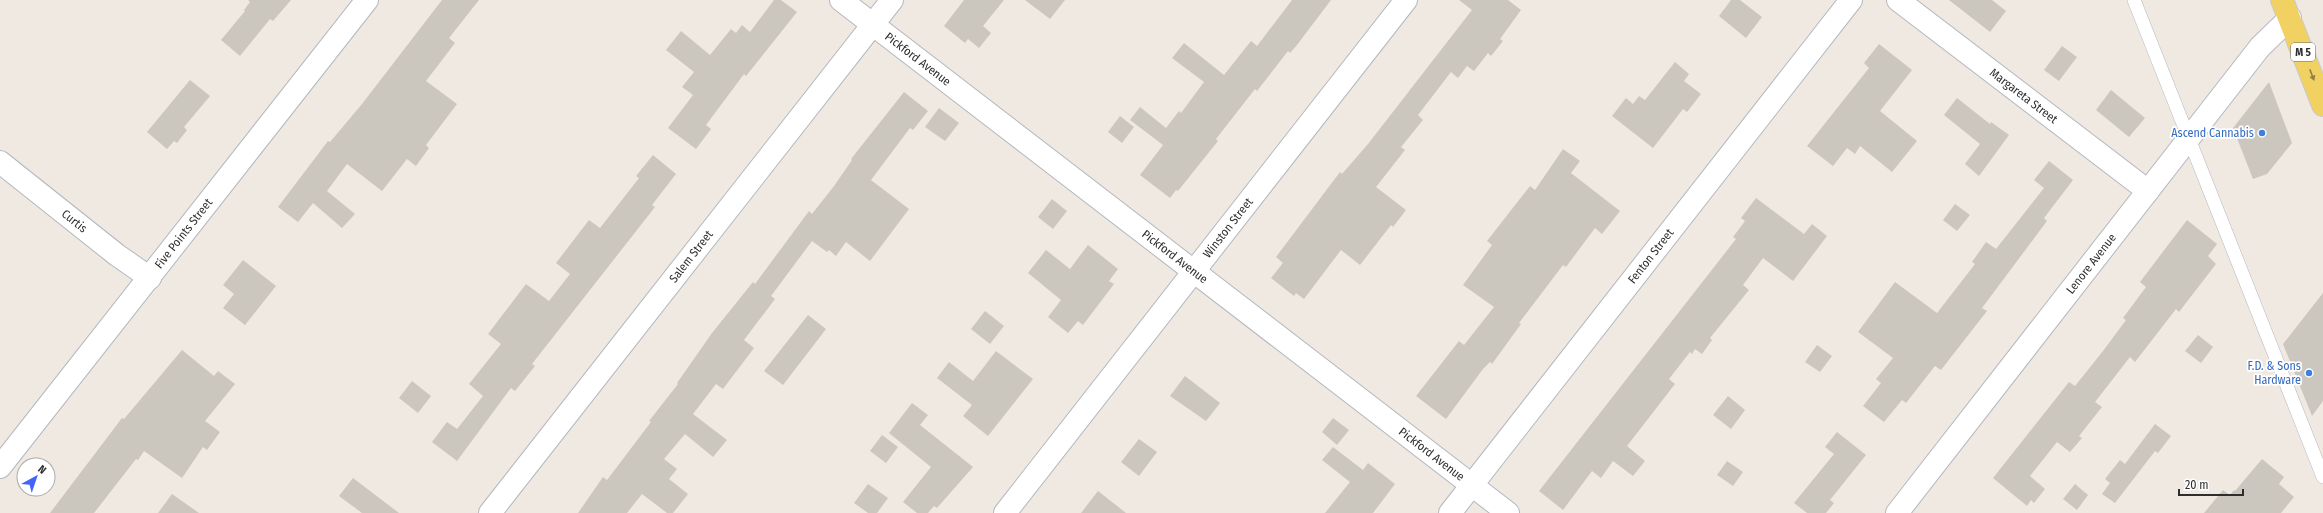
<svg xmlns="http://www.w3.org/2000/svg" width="2323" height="513" font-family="'Fira Sans Condensed',sans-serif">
  <rect width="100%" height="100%" fill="#efe9e1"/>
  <g fill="#cbc7bf">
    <polygon points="248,0 291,0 273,21 270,19 240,56 221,40 245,11 244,10 250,2"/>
    <polygon points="442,0 479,0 449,38 455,43 426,81 457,104 426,145 429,148 416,166 407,159 382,191 347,164 327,191 355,214 342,228 313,203 298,222 278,207 328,141 330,142 362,104"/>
    <polygon points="774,0 781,0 797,12 746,76 744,74 706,125 711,129 696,149 668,128 693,95 682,87 694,72 666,50 681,31 710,55 731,29 736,33 742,25 750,32"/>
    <polygon points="964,0 1004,0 983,26 991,33 979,48 968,39 965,43 944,26"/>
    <polygon points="1025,0 1065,0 1050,19"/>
    <polygon points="1292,0 1331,0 1297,45 1290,53 1288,51 1257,91 1255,89 1216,139 1218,141 1178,191 1176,190 1170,198 1140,175 1163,145 1130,120 1140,107 1166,128 1179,111 1181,113 1204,82 1172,58 1184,43 1224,75 1251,41 1257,46"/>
    <polygon points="1459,0 1508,0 1521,10 1500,39 1503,41 1491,56 1488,53 1474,71 1467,66 1458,78 1451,72 1418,115 1423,120 1401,147 1405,150 1376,187 1406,210 1393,227 1391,225 1360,265 1341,250 1304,299 1296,293 1294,296 1271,278 1283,263 1276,257 1340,172 1342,174 1368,144 1472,10"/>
    <polygon points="1731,0 1740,0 1762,17 1746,38 1719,16"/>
    <polygon points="1949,0 1992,0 2006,11 1990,32"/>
    <polygon points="1879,44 1912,70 1880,111 1917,141 1892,172 1860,146 1855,154 1847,148 1833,166 1807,146 1869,68 1864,63"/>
    <polygon points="2062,46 2077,57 2059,81 2044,70"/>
    <polygon points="1675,62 1689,74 1684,81 1701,94 1687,112 1683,109 1653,148 1612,116 1626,98 1633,104 1639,96 1645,100"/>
    <polygon points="190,80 210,96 184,127 187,130 177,143 174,141 167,149 147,132"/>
    <polygon points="2269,82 2292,143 2267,174 2253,179 2233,128"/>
    <polygon points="2111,90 2145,118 2129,137 2096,110"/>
    <polygon points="904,92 928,111 913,130 910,128 871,180 909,209 870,261 846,242 836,256 829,250 827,252 812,241 771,296 775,299 744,340 754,348 723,389 716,384 693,414 727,440 713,457 685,434 664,459 677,469 669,479 688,494 673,513 667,513 642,494 627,513 578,513 603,477 607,480 651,422 649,421 678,384 677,383 712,333 753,282 755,284 809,211 812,214 834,186 852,160 851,159"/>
    <polygon points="1957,98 1990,124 1991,122 2009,135 1979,176 1965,164 1980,144 1944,115"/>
    <polygon points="939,108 959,123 945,141 925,127"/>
    <polygon points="1120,116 1134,127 1122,143 1108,132"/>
    <polygon points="1563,149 1580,161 1571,173 1620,211 1602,234 1595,228 1566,267 1563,265 1519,323 1521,324 1492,364 1490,362 1483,369 1446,419 1416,396 1459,341 1464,345 1494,307 1463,285 1492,245 1487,241 1530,186 1535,190"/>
    <polygon points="653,155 676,174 652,205 655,207 532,364 535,366 515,391 511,388 457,461 432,442 447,422 457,429 483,396 469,384 501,344 488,334 526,284 549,301 570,274 556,263 589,220 600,228 639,178 636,176"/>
    <polygon points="2049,161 2073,180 2044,218 2047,221 1982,308 1987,311 1941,370 1935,366 1906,403 1902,400 1884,422 1863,406 1881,383 1876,379 1893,358 1858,332 1895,282 1937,313 1975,264 1972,262 1986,242 1996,249 2044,188 2034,180"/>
    <polygon points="1756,198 1804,234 1812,224 1827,236 1793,281 1763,258 1743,285 1749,290 1710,338 1712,340 1702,354 1695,349 1692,354 1690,352 1669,379 1675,384 1627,446 1645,461 1633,476 1613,461 1601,478 1592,471 1563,510 1539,491 1736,239 1733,237 1745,221 1741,218"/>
    <polygon points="1052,199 1067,211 1053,229 1038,217"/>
    <polygon points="1955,204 1970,215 1957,231 1943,220"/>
    <polygon points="2187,220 2217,244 2208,256 2216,264 2179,312 2176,309 2135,362 2130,357 2095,402 2102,407 2079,436 2082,438 2070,452 2057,442 2030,476 2045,489 2034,503 2031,500 2027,506 1993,478 2069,382 2075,386 2103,351 2126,320 2123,318 2146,287 2140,282"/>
    <polygon points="1088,245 1118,269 1109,281 1114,284 1083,325 1078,321 1068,333 1048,317 1061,300 1028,273 1046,250 1070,269"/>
    <polygon points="243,260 276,286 245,325 223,308 234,294 223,285"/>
    <polygon points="2323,293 2323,401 2312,416 2283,344"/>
    <polygon points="985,311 1004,326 990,344 971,329"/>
    <polygon points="808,315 826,329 783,385 764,371"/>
    <polygon points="2198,335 2213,347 2201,363 2185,351"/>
    <polygon points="1817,345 1832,356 1820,372 1805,362"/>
    <polygon points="182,350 214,376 218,371 235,384 205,421 220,432 207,450 203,447 182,478 144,451 138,460 136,459 94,513 50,513 122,418 124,419"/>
    <polygon points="996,351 1033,379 988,436 963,416 972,405 937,378 949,362 973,381"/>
    <polygon points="1185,376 1220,403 1206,421 1170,396"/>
    <polygon points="412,381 431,396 418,413 399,398"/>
    <polygon points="1728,396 1745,410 1731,429 1713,415"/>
    <polygon points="912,403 928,415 920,425 973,467 937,508 934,506 928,513 917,513 903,502 931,467 889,433"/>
    <polygon points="1333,418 1349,430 1337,445 1322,432"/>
    <polygon points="2155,424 2171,436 2158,453 2155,451 2115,503 2102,494 2110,483 2105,479 2120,460 2125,464"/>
    <polygon points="1837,432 1866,455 1830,500 1834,503 1826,513 1807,513 1794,503 1834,454 1825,447"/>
    <polygon points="882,435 898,447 886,463 870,451"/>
    <polygon points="1139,439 1157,452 1139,476 1121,462"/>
    <polygon points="1333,447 1363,470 1368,463 1395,484 1373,513 1325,513 1350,482 1322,460"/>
    <polygon points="2262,459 2284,477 2279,484 2294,497 2281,513 2204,513 2223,490 2230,495 2234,490 2235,491"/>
    <polygon points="1727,461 1743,472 1733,486 1717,475"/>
    <polygon points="353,478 399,513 362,513 339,496"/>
    <polygon points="868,484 888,498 877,513 868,513 854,503"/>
    <polygon points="2075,484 2088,495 2077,510 2063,499"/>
    <polygon points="1098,491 1126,513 1081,513"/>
    <polygon points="172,494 199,513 158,513"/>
  </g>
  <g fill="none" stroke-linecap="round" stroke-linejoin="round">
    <g stroke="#b4b7c1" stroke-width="14">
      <polyline id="lane" points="2134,0 2323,477"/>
    </g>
    <g stroke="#b4b7c1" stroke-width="24">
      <g id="street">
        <path id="s1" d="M841,0L1508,513"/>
        <path id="s2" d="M1898,0L2148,191"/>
        <path id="s3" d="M0,162L117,255L150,278"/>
        <path id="s4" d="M0,467L367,0"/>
        <path id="s5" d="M490,513L892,0"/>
        <path id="s6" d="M1005,513L1406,0"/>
        <path id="s7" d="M1450,513L1851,0"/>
        <path id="s8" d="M1897,513L2260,47L2290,18"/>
      </g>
    </g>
    <g stroke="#c9c9c9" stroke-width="24">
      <polyline id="primary" points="2282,0 2323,105"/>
    </g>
    <use href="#lane" stroke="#fff" stroke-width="13"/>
    <use href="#street" stroke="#fff" stroke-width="22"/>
    <use href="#primary" stroke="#f2d163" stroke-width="22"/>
  </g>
  <defs><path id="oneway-solid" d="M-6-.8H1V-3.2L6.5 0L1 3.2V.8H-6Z"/></defs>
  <use fill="#908048" href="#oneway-solid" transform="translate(2312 75) rotate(69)"/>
  <g fill="#3f7fe0" stroke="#fff" stroke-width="1.5">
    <circle cx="2262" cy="133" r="4"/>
    <circle cx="2309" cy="373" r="4"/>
  </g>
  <g text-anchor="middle" stroke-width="3.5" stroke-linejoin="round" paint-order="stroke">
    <rect fill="#fff" stroke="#6d6d6d" stroke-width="1" x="2291" y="43" width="24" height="18" rx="3"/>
    <g font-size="11" font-weight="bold" fill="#2e2e2e">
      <text x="2303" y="56">M 5</text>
    </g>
    <g font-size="12" fill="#2e2e2e" stroke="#fff">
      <text dy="4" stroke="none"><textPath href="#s1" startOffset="97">Pickford Avenue</textPath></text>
      <text dy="4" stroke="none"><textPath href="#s2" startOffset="158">Margareta Street</textPath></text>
      <text dy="4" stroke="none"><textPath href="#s3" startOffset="95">Curtis</textPath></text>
      <text dy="4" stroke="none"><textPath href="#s6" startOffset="362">Winston Street</textPath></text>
      <text dy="4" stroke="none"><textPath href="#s4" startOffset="297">Five Points Street</textPath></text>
      <text dy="4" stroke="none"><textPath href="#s5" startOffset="326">Salem Street</textPath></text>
      <text dy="4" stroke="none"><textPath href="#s1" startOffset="421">Pickford Avenue</textPath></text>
      <text dy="4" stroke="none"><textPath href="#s7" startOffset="326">Fenton Street</textPath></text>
      <text dy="4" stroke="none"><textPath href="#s8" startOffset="316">Lenore Avenue</textPath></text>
      <text dy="4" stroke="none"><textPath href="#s1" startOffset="745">Pickford Avenue</textPath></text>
    </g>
    <g font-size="12" fill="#366cbe" stroke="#fff" text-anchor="end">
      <text x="2254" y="137">Ascend Cannabis</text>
      <text x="2301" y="370">F.D. &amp; Sons<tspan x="2301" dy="14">Hardware</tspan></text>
    </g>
  </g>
  <g transform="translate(36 477) rotate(40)"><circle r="19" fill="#ffffff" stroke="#ababab"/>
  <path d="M0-3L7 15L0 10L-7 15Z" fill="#4264fb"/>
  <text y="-6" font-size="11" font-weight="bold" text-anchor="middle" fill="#2e2e2e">N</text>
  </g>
  <path d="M2179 489v6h64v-6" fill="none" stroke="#2e2e2e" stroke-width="2"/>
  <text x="2185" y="489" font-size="12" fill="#2e2e2e" stroke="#ffffff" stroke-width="3" paint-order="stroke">20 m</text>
</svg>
